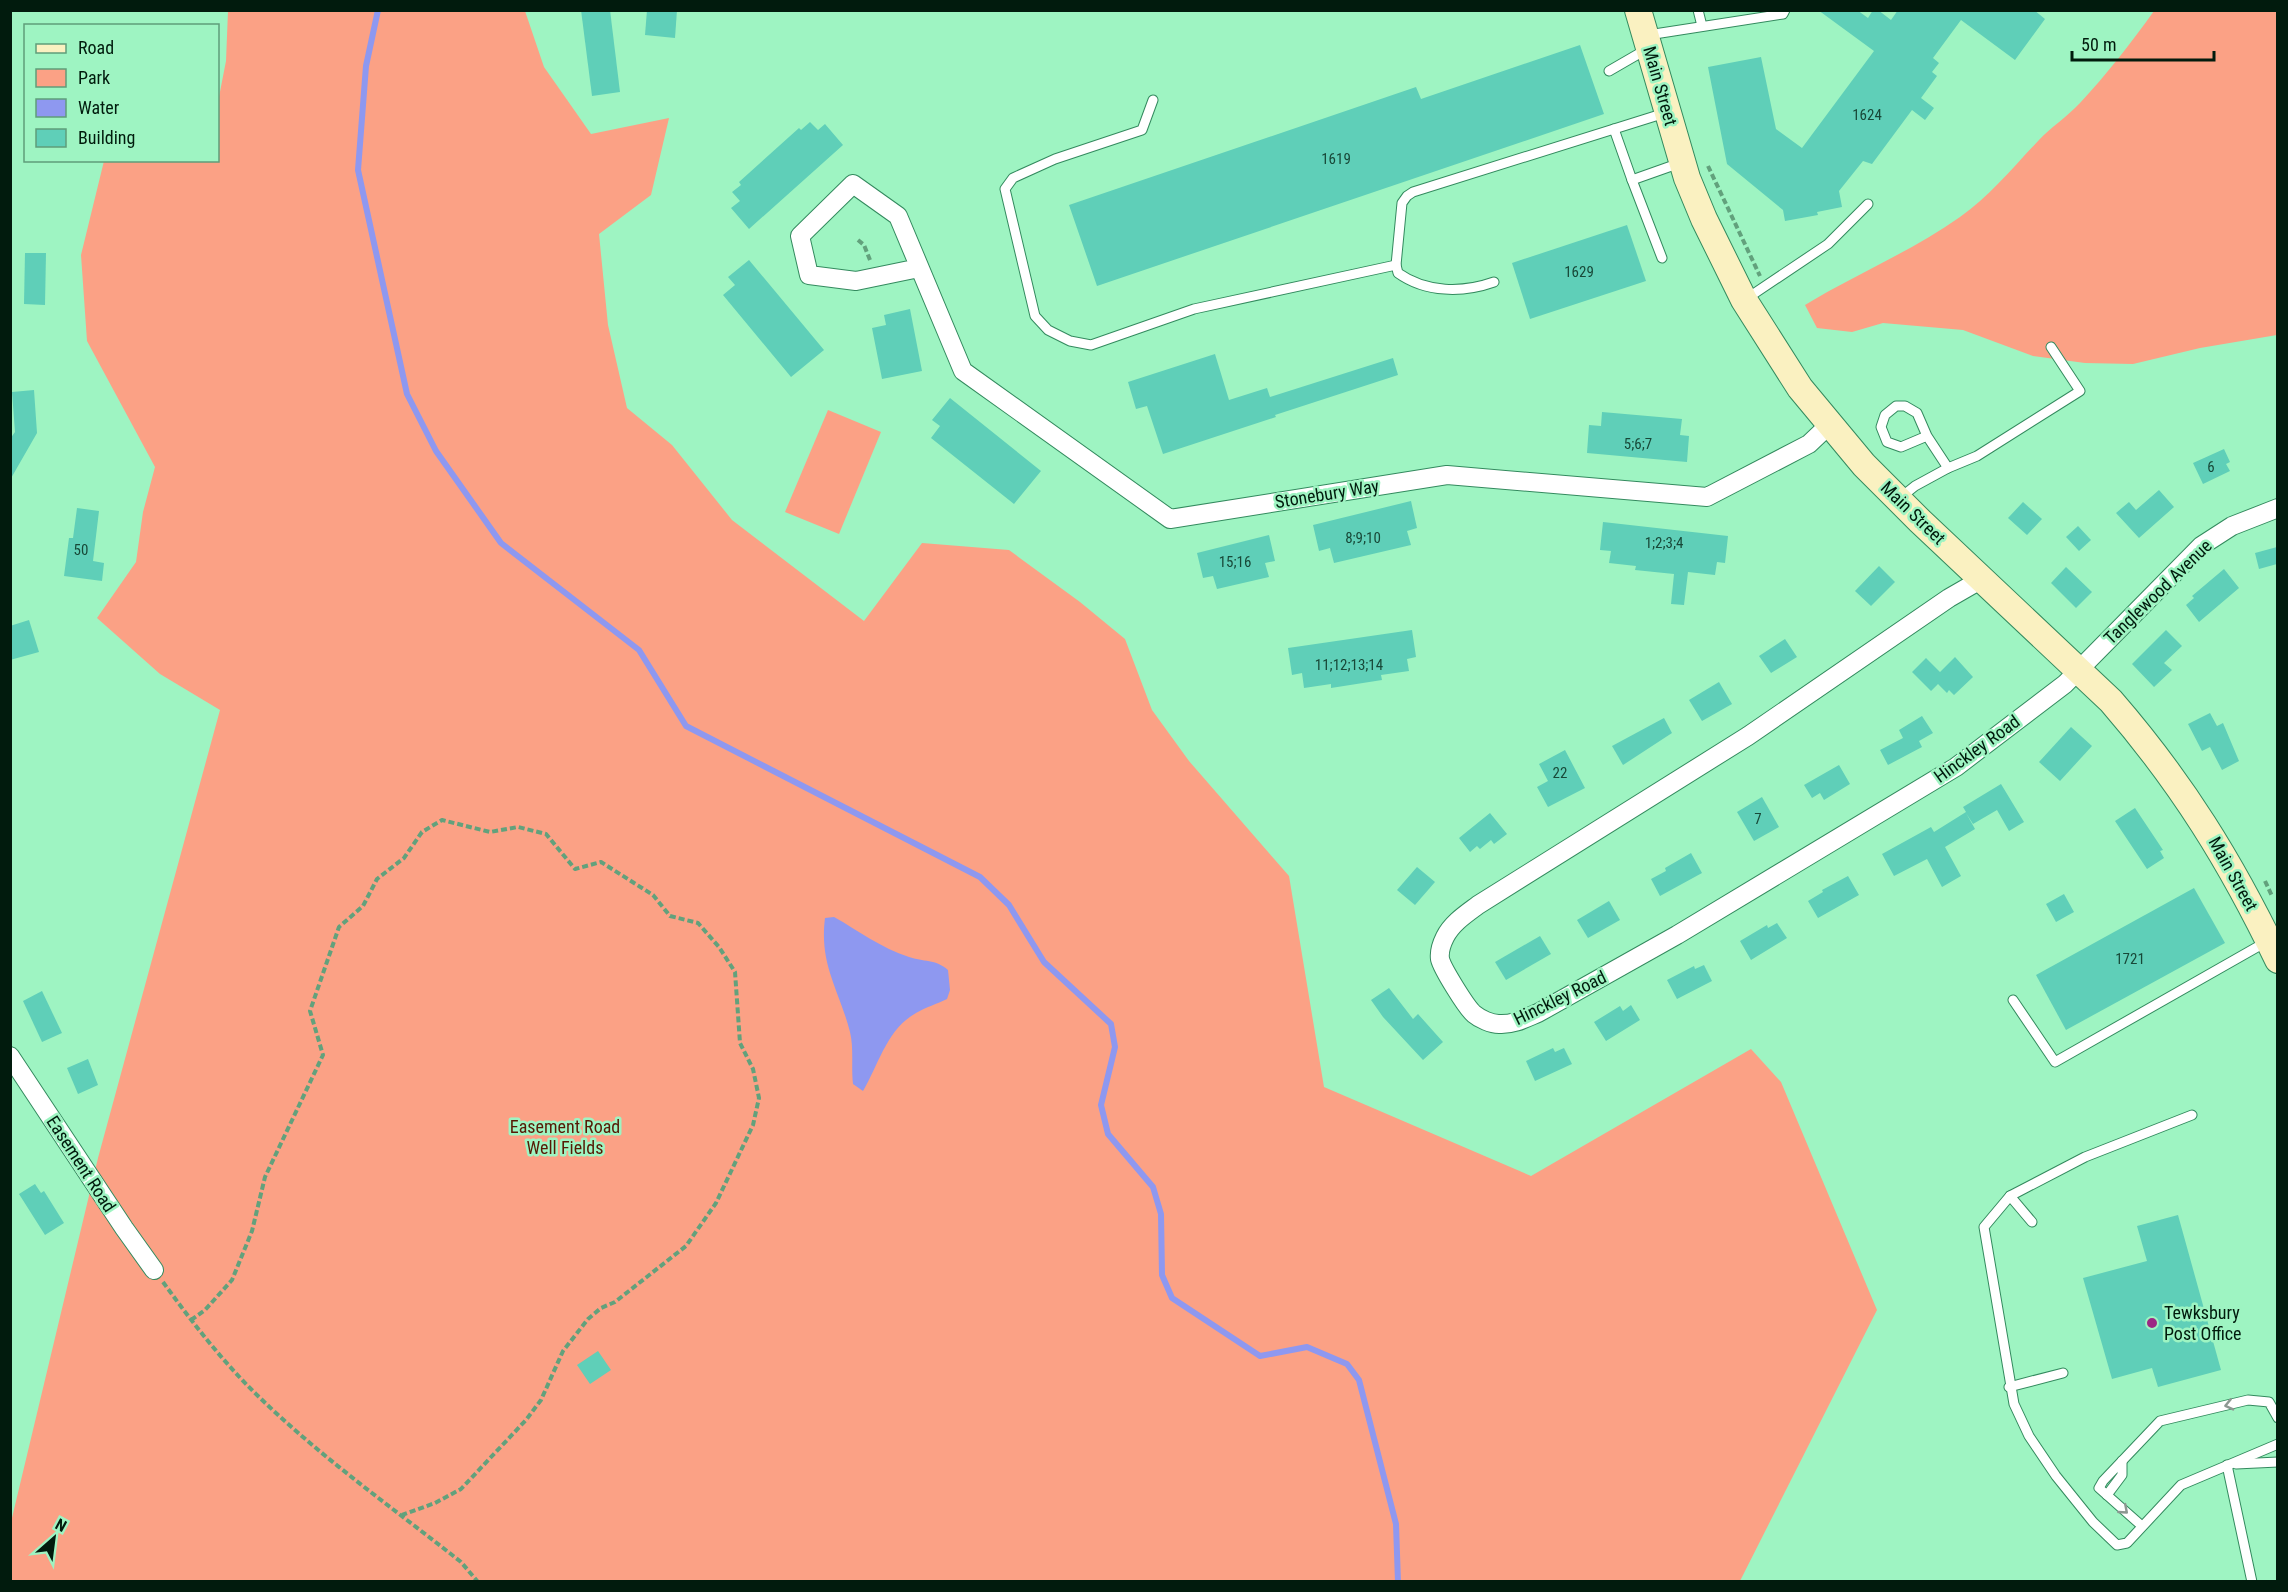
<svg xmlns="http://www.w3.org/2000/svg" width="2288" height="1592" font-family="'Roboto Condensed',sans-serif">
  <rect width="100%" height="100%" fill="#9ef4c2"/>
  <g fill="#fba185">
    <polygon points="228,11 525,11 544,67 591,134 669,118 651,195 599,234 608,325 627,408 672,445 732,520 864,621 922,543 1009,550 1080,602 1125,639 1152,710 1189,761 1289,876 1324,1087 1531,1176 1751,1049 1781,1082 1877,1310 1740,1581 11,1582 11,1522 98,1158 220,710 160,674 97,618 136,562 143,512 155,467 87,341 81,255 104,161 218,160 218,102 226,61"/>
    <path d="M2154,11H2277V335L2200,348L2133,364L2085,363L2033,356L1963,330L1883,323L1852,332L1817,328L1805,305C1856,274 1912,251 1960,217C1990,196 2014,166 2039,140C2051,127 2067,117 2080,103C2107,74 2131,43 2154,11Z"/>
    <polygon points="828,410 881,432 839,534 785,512"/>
  </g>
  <path fill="#8e98f0" d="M834,917C859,931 881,948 909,957C923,962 936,959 948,970L950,990L947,999C937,1004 926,1007 916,1013C887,1029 879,1064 863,1091L853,1084C851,1067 854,1048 850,1032C839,989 819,965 825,918Z"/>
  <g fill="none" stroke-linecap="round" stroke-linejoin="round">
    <polyline stroke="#8e98f0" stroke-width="6" points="378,10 366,66 358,170 407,394 436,451 501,543 639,650 686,726 980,877 1009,905 1044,962 1111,1024 1115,1047 1101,1105 1108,1134 1153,1187 1161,1214 1162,1275 1172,1298 1260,1356 1307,1347 1347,1364 1359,1380 1396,1524 1398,1582"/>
  </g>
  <g fill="#5fcfb8">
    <polygon points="581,10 610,10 620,92 592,96"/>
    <polygon points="647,10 677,10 675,38 645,35"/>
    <polygon points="1818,10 1857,10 1868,18 1873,10 1878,10 1891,20 1898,10 2034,10 2045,19 2015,60 1961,20 1933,58 1939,63 1932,72 1937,76 1921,98 1934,108 1925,120 1912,110 1872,164 1863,161 1839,191 1842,207 1817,212 1818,215 1785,221 1783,210 1727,164 1708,67 1761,57 1776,129 1802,148 1874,51"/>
    <polygon points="1580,45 1604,114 1097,286 1069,205 1416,87 1421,99"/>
    <polygon points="810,122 818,130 825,124 843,145 749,229 731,208 740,201 732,192 741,185 739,182 799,128 801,130"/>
    <polygon points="1627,225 1646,281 1530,319 1512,263"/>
    <polygon points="25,253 46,253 45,305 24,304"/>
    <polygon points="749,260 824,350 791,377 723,295 735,285 728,277"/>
    <polygon points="910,309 922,371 882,379 872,328 886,325 884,315"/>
    <polygon points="1215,354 1229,400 1267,388 1270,397 1393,358 1398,375 1275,415 1276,417 1163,454 1147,406 1136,409 1128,382"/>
    <polygon points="34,390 37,433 10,480 10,439 15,432 12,392"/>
    <polygon points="950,398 1041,471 1014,504 931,438 940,426 932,420"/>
    <polygon points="1602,412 1682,419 1680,435 1689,436 1687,462 1587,453 1589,425 1601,426"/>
    <polygon points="2224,449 2230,462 2226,464 2230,471 2203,484 2193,463"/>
    <polygon points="2159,490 2174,507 2139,538 2116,513 2129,502 2136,510"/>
    <polygon points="1411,501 1417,528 1407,531 1411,545 1334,563 1330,548 1319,551 1313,525"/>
    <polygon points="2023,502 2042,519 2027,535 2008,518"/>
    <polygon points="77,508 99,511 93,561 104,563 102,581 64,576 69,538 73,538"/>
    <polygon points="1603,522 1728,536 1725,563 1717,562 1715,575 1688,572 1684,605 1671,604 1674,574 1635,570 1636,566 1609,563 1611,551 1600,550"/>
    <polygon points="2078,526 2091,540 2079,551 2066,537"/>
    <polygon points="1269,535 1275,561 1265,563 1269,577 1217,589 1213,576 1203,578 1197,553"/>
    <polygon points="2277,547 2277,564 2259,569 2255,553"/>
    <polygon points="1879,566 1895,582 1871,606 1855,591"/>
    <polygon points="2066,567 2092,592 2076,608 2051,583"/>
    <polygon points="2224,569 2239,588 2199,622 2186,605 2194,598 2192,596"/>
    <polygon points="29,620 39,652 10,660 10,626"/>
    <polygon points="1412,630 1416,657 1407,659 1409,671 1381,675 1382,680 1331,688 1331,684 1304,688 1302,673 1292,675 1288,648"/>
    <polygon points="2166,630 2182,646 2164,663 2172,670 2154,687 2132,664"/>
    <polygon points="1785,639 1797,657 1771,673 1759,656"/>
    <polygon points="1955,657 1973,677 1954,695 1949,690 1947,693 1938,684 1931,691 1912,672 1926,658 1940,672"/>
    <polygon points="1719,682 1732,704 1702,721 1689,700"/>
    <polygon points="2210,713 2217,726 2223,723 2239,761 2222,770 2210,747 2202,751 2188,724"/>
    <polygon points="1922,716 1933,733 1919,741 1922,747 1888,765 1880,750 1903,738 1899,730"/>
    <polygon points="1664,718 1672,733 1623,765 1612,746"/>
    <polygon points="2071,727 2092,746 2060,781 2039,762"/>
    <polygon points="1565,750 1585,788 1548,807 1537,787 1548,781 1539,764"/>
    <polygon points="1839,765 1850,784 1824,800 1820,793 1812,798 1804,785"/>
    <polygon points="2001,784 2024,822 2009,831 1997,810 1973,824 1966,813 1975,829 1945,847 1961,876 1942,887 1927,859 1894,876 1882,854 1931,827 1934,832 1966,812 1963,807"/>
    <polygon points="1762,797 1779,827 1754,841 1737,812"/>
    <polygon points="2135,808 2163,850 2160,851 2164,858 2147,869 2115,821"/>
    <polygon points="1490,813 1507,834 1494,844 1491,840 1480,849 1477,846 1470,852 1459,838"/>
    <polygon points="1691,853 1702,873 1660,896 1651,879 1666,871 1665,868"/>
    <polygon points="1417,867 1435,882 1415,905 1397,890"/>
    <polygon points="1848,876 1859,895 1818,918 1808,901 1823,892 1822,890"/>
    <polygon points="2194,888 2225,943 2066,1030 2036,975"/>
    <polygon points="2064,894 2074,912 2056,922 2046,904"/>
    <polygon points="1609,901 1620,920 1588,938 1577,920"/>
    <polygon points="1777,923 1787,938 1751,960 1740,941 1767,925 1768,928"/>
    <polygon points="1540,936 1551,954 1506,980 1495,962"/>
    <polygon points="1704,965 1712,981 1677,999 1667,980 1694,966 1695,969"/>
    <polygon points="1389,988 1413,1019 1418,1014 1443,1042 1423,1060 1383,1017 1371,1000"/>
    <polygon points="42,991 62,1033 42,1042 23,1001"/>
    <polygon points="1631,1005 1640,1020 1606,1041 1594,1022 1620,1006 1623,1011"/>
    <polygon points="1553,1048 1555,1052 1564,1048 1572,1064 1535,1081 1526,1061"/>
    <polygon points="88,1059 98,1085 78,1094 67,1068"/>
    <polygon points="35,1184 41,1193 44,1191 64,1223 45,1235 19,1194"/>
    <polygon points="2178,1215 2221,1370 2158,1387 2152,1368 2112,1379 2083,1278 2147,1261 2137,1226"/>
    <polygon points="598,1351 611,1370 590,1384 577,1365"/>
  </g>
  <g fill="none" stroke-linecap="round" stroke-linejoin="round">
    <g stroke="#338a5e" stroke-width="11">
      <g id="service">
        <polyline points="1698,10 1702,26"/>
        <polyline points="1648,35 1783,14 1785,10"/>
        <polyline points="1609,71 1647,49"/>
        <polyline points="1153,100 1142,130 1055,159 1013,178 1005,189 1035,316 1048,330 1070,341 1091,345 1194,309 1396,265"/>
        <polyline points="1614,129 1632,180 1662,258"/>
        <polyline points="1632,180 1680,163"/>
        <path d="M1494,282C1463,293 1426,293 1398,273L1396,265L1402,203L1407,196L1413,192L1665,113"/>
        <polyline points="1746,299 1828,244 1868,204"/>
        <polyline points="1927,436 1901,447 1887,442 1881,427 1885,415 1896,406 1905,406 1917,413 1927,436 1948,468"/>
        <polyline points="1900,498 1915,486 1948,468 1977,456 2080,391 2051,347"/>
        <polyline points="2013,1000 2055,1062 2266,942"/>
        <polyline points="2192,1115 2085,1157 2010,1196 1984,1227 2014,1404 2029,1436 2056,1476 2093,1522 2117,1545 2127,1543 2181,1485 2278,1444"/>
        <polyline points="2010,1196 2032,1222"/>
        <polyline points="2009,1387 2063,1373"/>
        <polyline points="2236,1464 2278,1462"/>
        <polyline points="2227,1465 2252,1582"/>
        <polyline points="2107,1495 2122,1475 2122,1461"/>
        <polyline points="2142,1526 2099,1488 2103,1481 2160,1421 2248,1400 2269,1402 2278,1418"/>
      </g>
    </g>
    <g stroke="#338a5e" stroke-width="20">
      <g id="minor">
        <polyline points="919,268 856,281 809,275 800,236 853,184 898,216 963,371 1170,519 1447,475 1707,497 1809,444 1829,425"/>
        <path d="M1982,579L1949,598L1748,736L1478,905C1466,914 1452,923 1445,937C1442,943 1439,952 1440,959C1442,968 1466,1007 1474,1014C1480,1019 1491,1024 1499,1024C1513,1025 1526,1018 1538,1013L1677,935L1956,767L2065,684L2201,546L2232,526L2278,508"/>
        <polyline points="10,1056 124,1228 154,1270"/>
      </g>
    </g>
    <g stroke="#338a5e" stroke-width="28">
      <path id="secondary" d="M1638,10L1687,178L1704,219L1744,300L1800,388L1864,465L1920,521L2111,701C2182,783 2231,862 2278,960"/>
    </g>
    <g stroke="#62a17c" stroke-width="4" stroke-dasharray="6 3" stroke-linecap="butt">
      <polyline points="1708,166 1760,276"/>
      <polyline points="858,240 864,245 870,260"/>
      <polyline points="2265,881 2272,896"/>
      <path d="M163,1282C189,1318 216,1353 247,1385C312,1451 389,1505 461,1562L478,1582"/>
      <polyline points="191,1320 205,1310 232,1280 252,1231 265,1177 323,1055 310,1011 339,927 363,906 377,879 404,858 422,832 442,820 490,832 518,827 546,834 575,869 601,862 653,895 670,916 698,923 719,947 735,972 740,1043 753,1069 759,1098 753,1125 716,1203 686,1246 615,1302 601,1308 588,1319 563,1351 541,1400 526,1420 461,1489 435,1503 402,1515"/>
    </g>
    <use href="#service" stroke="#fff" stroke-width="9"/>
    <use href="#minor" stroke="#fff" stroke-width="18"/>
    <use href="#secondary" stroke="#faf1c1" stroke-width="26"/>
  </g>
  <defs><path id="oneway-chevron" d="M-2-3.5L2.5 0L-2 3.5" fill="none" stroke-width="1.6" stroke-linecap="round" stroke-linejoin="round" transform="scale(1.5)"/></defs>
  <g stroke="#8d9892">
    <use href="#oneway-chevron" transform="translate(2229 1405) rotate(167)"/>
    <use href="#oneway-chevron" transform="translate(2124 1510) rotate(41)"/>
  </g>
  <circle fill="#9c2884" stroke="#9ef4c2" stroke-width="2" cx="2152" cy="1323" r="6"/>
  <g text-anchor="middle" stroke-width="5" stroke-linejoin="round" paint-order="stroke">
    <g font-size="15" fill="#184838">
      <text x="1867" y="120">1624</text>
      <text x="1336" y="164">1619</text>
      <text x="1579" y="277">1629</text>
      <text x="1638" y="449">5;6;7</text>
      <text x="2211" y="472">6</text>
      <text x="1363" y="543">8;9;10</text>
      <text x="1664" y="548">1;2;3;4</text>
      <text x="81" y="555">50</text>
      <text x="1235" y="567">15;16</text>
      <text x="1349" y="670">11;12;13;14</text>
      <text x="1560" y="778">22</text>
      <text x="1758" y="824">7</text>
      <text x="2130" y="964">1721</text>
    </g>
    <g font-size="18" fill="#011b0d" stroke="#9ef4c2">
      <text transform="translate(1660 86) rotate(74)" y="6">Main Street</text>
      <text transform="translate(1327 494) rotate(-9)" y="6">Stonebury Way</text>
      <text transform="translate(1913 513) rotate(44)" y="6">Main Street</text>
      <text transform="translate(2158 592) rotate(-44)" y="6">Tanglewood Avenue</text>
      <text transform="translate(1977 749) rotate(-36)" y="6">Hinckley Road</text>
      <text transform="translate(2233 874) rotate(61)" y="6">Main Street</text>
      <text transform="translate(1560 998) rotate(-26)" y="6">Hinckley Road</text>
      <text transform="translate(81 1164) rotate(57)" y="6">Easement Road</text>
    </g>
    <g font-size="18" fill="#561904" stroke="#9ef4c2">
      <text x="565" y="1133">Easement Road<tspan x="565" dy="21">Well Fields</tspan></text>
    </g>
    <g font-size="18" fill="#011b0d" stroke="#9ef4c2" text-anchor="start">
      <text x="2164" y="1319">Tewksbury<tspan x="2164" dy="21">Post Office</tspan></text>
    </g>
  </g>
  <rect width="2288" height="1592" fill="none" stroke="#011b0d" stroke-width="24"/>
  <rect x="24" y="24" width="195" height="138" fill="#9ef4c2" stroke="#5f9d7a" stroke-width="1.5"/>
  <rect x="36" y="44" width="30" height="9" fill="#faf1c1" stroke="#5f9d7a" stroke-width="1.5"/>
  <text x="78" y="54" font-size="18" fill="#011b0d">Road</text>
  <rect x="36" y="69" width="30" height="18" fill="#fba185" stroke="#5f9d7a" stroke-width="1.5"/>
  <text x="78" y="84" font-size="18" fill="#011b0d">Park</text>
  <rect x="36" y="99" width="30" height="18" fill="#8e98f0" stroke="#5f9d7a" stroke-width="1.5"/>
  <text x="78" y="114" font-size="18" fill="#011b0d">Water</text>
  <rect x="36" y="129" width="30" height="18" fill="#5fcfb8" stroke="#5f9d7a" stroke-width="1.5"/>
  <text x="78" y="144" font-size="18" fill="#011b0d">Building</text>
  <g transform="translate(54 1538) rotate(28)" stroke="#9ef4c2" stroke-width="4.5" paint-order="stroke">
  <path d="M0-4.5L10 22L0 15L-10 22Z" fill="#011b0d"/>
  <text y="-9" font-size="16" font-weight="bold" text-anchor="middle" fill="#011b0d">N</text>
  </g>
  <path d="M2072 51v9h142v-9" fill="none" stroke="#011b0d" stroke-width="3"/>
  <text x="2081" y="51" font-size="18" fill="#011b0d" stroke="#9ef4c2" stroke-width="4.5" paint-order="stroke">50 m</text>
</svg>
